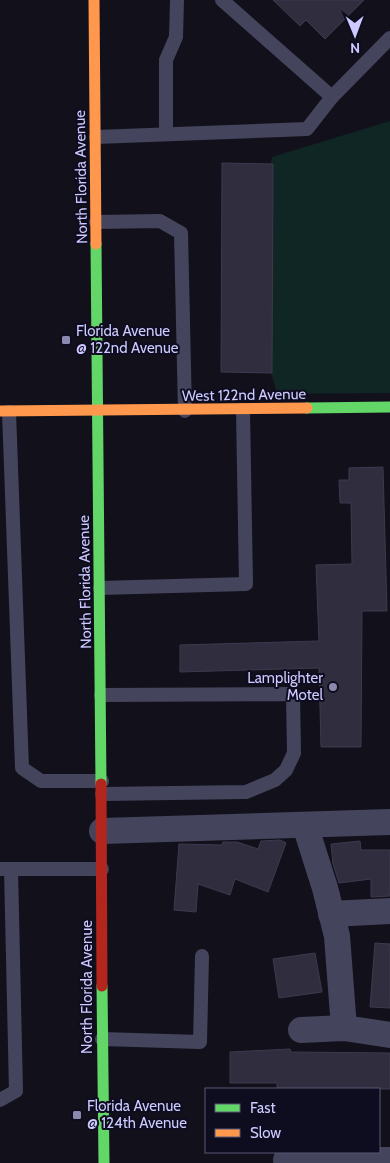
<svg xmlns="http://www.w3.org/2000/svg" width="390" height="1163" font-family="Cabin,sans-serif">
  <rect width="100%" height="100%" fill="#12101b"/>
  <polygon fill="#0f2625" points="390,121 390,393 277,394 256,317 258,229 272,157"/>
  <g fill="#302d3e" stroke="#3c3a4f">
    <polygon points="273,0 364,0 325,39 306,20 300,26"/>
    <polygon points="222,163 273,164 272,373 221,372"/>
    <polygon points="383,467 387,611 362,611 361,747 321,747 319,668 180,672 180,645 319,641 316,565 352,564 351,503 340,503 339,480 349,480 349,468"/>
    <polygon points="280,840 286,843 268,892 235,879 230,895 198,884 196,912 174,910 179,844 222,845 223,842 237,842 258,849 261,841"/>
    <polygon points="360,841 361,850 390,850 390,896 371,897 371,879 339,883 333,864 331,844"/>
    <polygon points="375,943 390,944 390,1008 370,1007"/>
    <polygon points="315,953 322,992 279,998 273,959"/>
    <polygon points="290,1049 291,1052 390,1053 390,1089 277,1089 277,1083 230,1083 230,1052"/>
  </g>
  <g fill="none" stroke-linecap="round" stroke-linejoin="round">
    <g stroke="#44455c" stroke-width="14">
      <polyline points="222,0 332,97 390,38"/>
      <polyline points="166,134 166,60 176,37 177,0"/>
      <polyline points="96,137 307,129 332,97"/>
      <polyline points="96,222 160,221 181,233 185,411"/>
      <polyline points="9,412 22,768 41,781 102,781"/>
      <polyline points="100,588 246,584 243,410"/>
      <polyline points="101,695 293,694 294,753 286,770 275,780 246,792 102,794"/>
      <polyline points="0,869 102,869"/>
      <polyline points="102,1039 200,1042 202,956"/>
      <polyline points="0,1100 16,1091 11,869"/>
    </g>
    <g stroke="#44455c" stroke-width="26">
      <polyline points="305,825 325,888 337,936 344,1028"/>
      <polyline points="102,831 390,822"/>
      <polyline points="331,914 390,911"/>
      <polyline points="301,1030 344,1028 390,1035"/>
      <polyline points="286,1160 390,1160"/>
    </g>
    <g stroke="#63d668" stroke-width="11">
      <polyline points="96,244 101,784"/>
      <polyline points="307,408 390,407"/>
      <polyline points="102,986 104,1163"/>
    </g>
    <g stroke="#ff974d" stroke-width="11">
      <polyline points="94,0 96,244"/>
      <polyline points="0,411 307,408"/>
    </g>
    <polyline stroke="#b3261e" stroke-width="11" points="101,784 102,986"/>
  </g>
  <g fill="#8c89af" stroke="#0e0c1f" stroke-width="2">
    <rect x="61" y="335" width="10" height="10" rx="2.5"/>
    <circle cx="333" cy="687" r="5"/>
    <rect x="72" y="1110" width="10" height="10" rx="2.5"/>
  </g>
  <g text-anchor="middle" stroke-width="4" stroke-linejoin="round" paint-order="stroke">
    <g font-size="15" fill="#cdcaff" stroke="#0e0c1f">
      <text transform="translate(81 177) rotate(-91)" y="5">North Florida Avenue</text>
      <text transform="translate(244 395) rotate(-1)" y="5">West 122nd Avenue</text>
      <text transform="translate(85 582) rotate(-91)" y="5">North Florida Avenue</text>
      <text transform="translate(87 987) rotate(-90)" y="5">North Florida Avenue</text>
    </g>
    <g font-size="15" fill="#cdcaff" stroke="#0e0c1f" text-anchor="start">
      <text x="76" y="336">Florida Avenue<tspan x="76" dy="17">@ 122nd Avenue</tspan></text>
      <text x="323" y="683" text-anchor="end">Lamplighter<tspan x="323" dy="17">Motel</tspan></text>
      <text x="87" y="1111">Florida Avenue<tspan x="87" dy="17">@ 124th Avenue</tspan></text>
    </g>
  </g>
  <rect x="205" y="1088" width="175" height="65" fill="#0e0c1f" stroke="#5a5879"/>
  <rect x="215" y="1104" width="25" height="8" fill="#63d668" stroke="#5a5879"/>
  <text x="250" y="1113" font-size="15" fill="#cdcaff">Fast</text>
  <rect x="215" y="1129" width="25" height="8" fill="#ff974d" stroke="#5a5879"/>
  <text x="250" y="1138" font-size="15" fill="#cdcaff">Slow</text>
  <g transform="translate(355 35) rotate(179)" stroke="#0e0c1f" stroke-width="4" paint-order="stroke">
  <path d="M0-4L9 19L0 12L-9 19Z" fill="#cdcaff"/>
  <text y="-8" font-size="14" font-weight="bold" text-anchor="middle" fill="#cdcaff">N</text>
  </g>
</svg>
